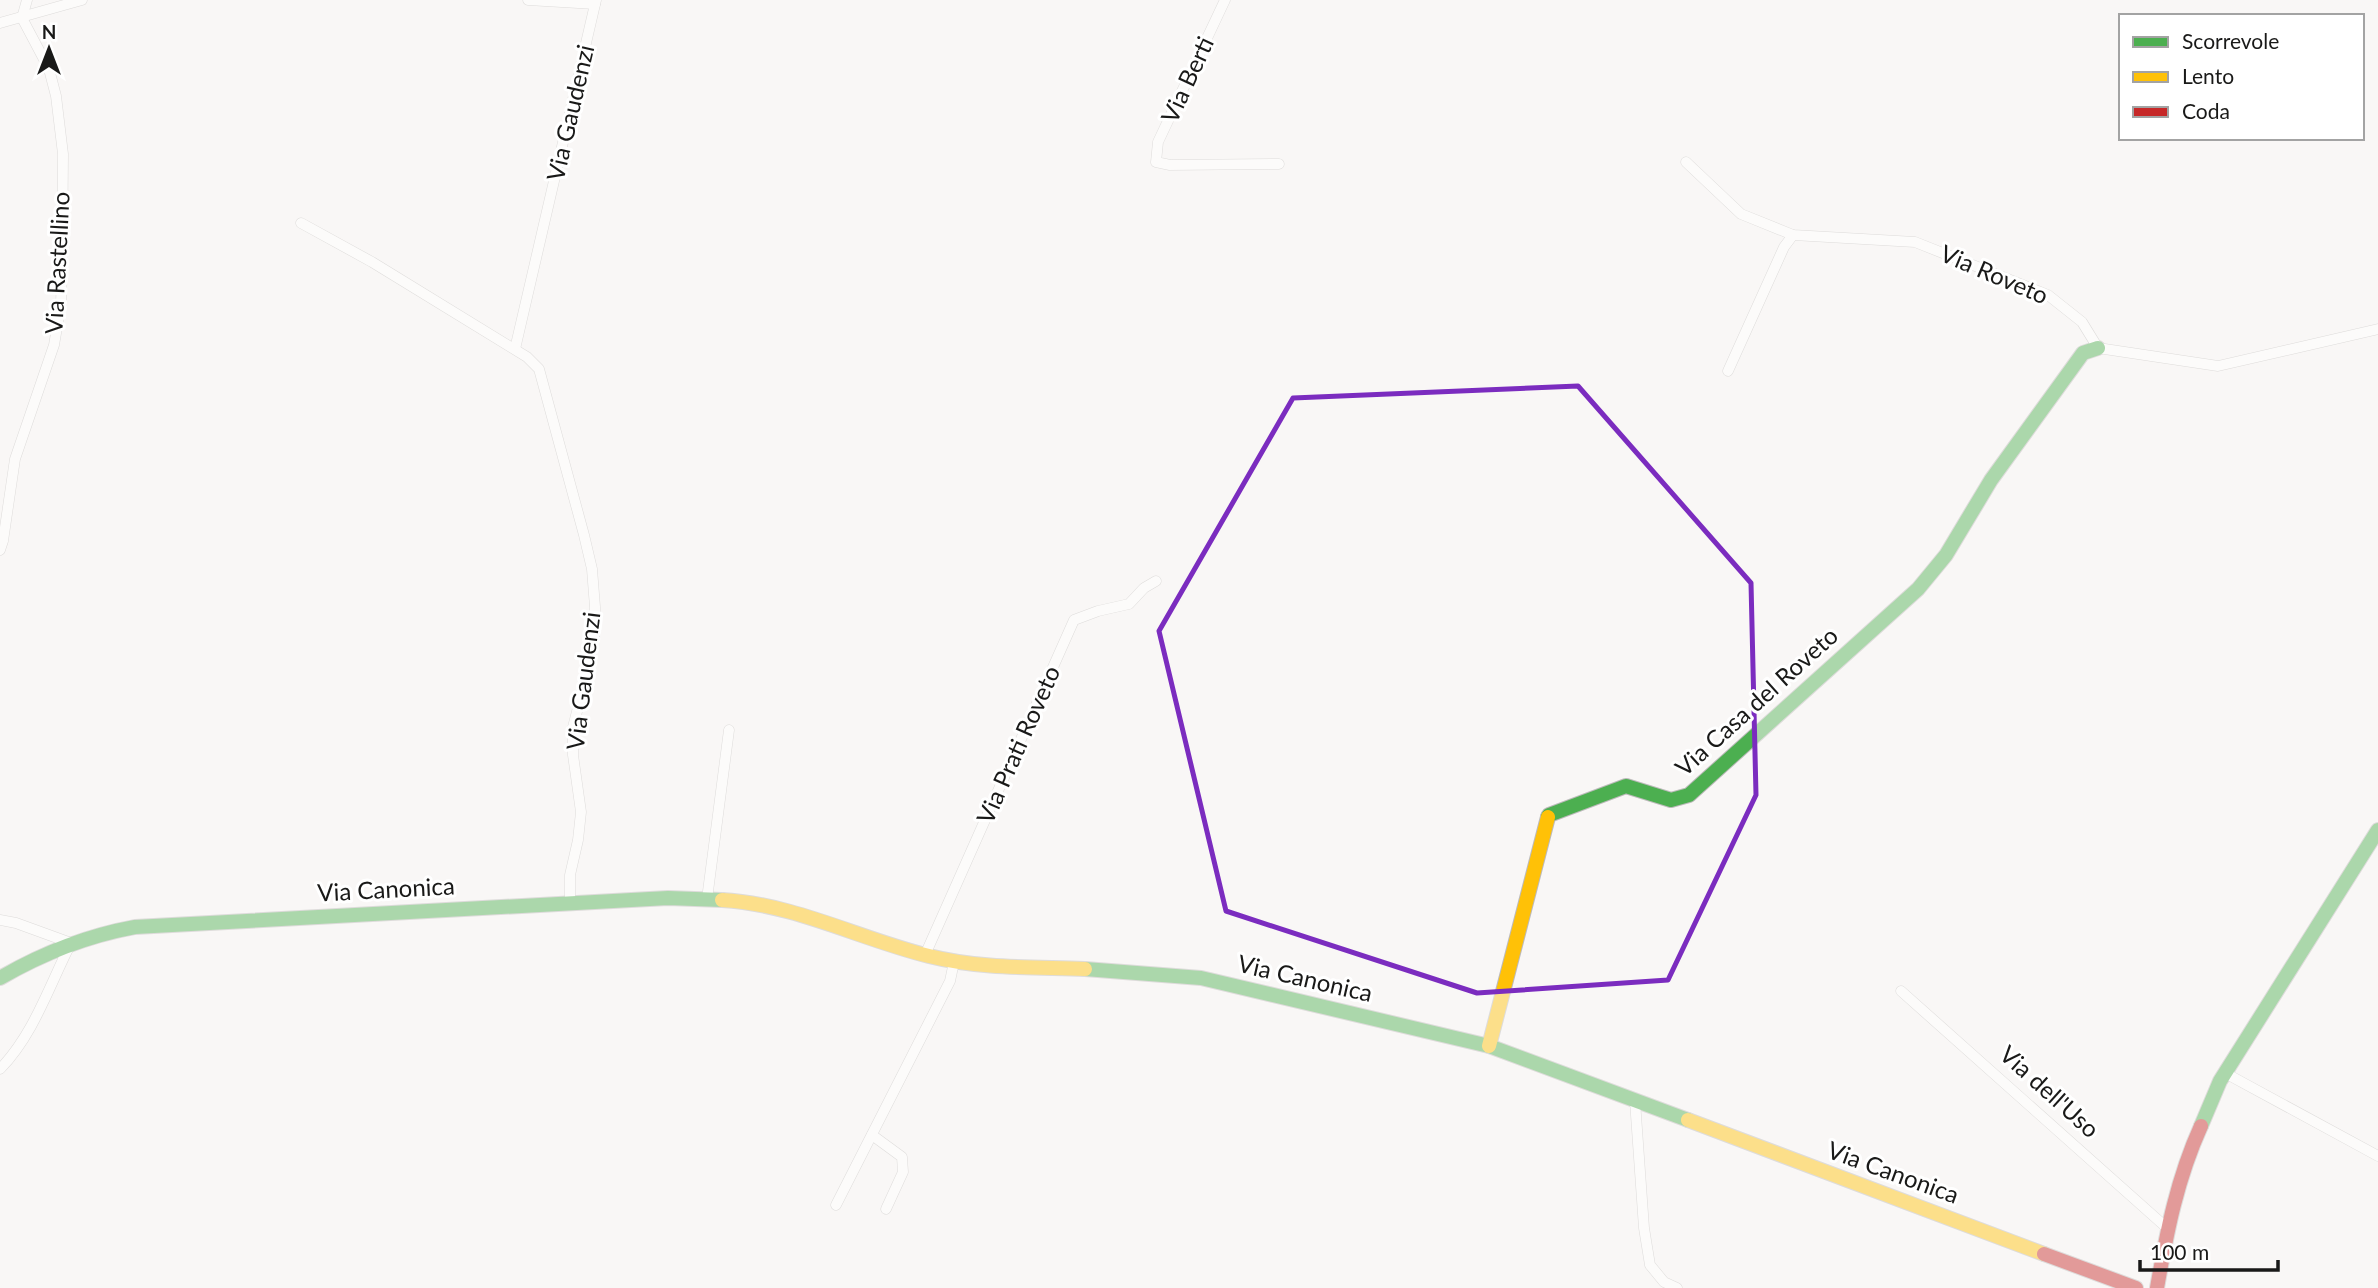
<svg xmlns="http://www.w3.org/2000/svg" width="2378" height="1288" font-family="Lato,sans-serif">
  <rect width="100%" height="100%" fill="#f9f7f6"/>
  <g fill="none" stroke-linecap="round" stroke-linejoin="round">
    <g stroke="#bcbaba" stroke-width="11">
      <g id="street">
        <polyline points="528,0 595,4"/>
        <polyline points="1225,0 1158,142 1156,162 1170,165 1279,164"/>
        <polyline points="0,23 82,0"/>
        <polyline points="1686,162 1741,214 1793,235 1915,242 2048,295 2082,322 2098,348 2218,366 2378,329"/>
        <polyline points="301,223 372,262 527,357 539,369 584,535 592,569 595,607 595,632 590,661 573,727 573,755 581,812 578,840 570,875 570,903"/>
        <polyline points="515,349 596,0"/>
        <polyline points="1728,371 1784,247 1793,235"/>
        <polyline points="0,550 3,541 15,459 54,345 61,304 62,271 63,154 56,96 49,69 22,18 27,0"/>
        <polyline points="707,899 729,730"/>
        <path d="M0,920L16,923L71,943C49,986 34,1034 0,1069"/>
        <polyline points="925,955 1074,620 1098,611 1129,604 1144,588 1156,581"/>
        <polyline points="1901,991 2167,1228"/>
        <polyline points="2225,1073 2378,1156"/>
        <polyline points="1635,1101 1644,1228 1650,1265 1664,1282 1677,1288"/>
        <polyline points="872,1135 902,1157 903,1172 886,1209"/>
        <polyline points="836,1205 950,981 954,962"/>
      </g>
    </g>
    <g stroke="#bcbaba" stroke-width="16">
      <g id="fast">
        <polyline points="1548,817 1549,815 1626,786 1671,800 1689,795 1918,589 1946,555 1991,480 2083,353 2098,348"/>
        <polyline points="1085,969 1201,978 1489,1046 1688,1120"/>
        <path d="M0,978C43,953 86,936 135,927L668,898L722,900"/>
        <polyline points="2201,1126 2220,1081 2378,830"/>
      </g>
    </g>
    <g stroke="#bcbaba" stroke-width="16">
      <g id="slow">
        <path d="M722,900C794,904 860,939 929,956C980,969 1033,967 1085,969"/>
        <polyline points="1489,1046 1548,817"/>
        <polyline points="1688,1120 2044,1254"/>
      </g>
    </g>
    <g stroke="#bcbaba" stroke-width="16">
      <g id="jam">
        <polyline points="2044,1254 2136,1288"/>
        <path d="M2157,1288C2167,1231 2177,1179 2201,1126"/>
      </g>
    </g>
    <use href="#street" stroke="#fefefe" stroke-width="10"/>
    <use href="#fast" stroke="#4caf50" stroke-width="14"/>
    <use href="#slow" stroke="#ffc107" stroke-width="14"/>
    <use href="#jam" stroke="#c62828" stroke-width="14"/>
  </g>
  <path d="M0 0H2378V1288H0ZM1578,386L1751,583L1756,795L1668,980L1477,993L1226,911L1159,631L1293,398Z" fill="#f9f7f6" fill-opacity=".55" fill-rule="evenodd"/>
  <path fill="none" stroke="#7b2cbf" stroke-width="5" stroke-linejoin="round" d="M1578,386L1751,583L1756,795L1668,980L1477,993L1226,911L1159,631L1293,398Z"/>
  <g text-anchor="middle" stroke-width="6" stroke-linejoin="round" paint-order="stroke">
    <g font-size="24" fill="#191918" stroke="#fff">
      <text transform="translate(1188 80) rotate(-65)" y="8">Via Berti</text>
      <text transform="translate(571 113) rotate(-77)" y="8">Via Gaudenzi</text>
      <text transform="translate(58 263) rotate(-87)" y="8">Via Rastellino</text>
      <text transform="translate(1994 275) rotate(23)" y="8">Via Roveto</text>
      <text transform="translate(584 681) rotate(-83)" y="8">Via Gaudenzi</text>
      <text transform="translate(1757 702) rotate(-42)" y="8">Via Casa del Roveto</text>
      <text transform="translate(1019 745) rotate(-66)" y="8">Via Prati Roveto</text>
      <text transform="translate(386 890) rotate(-3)" y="8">Via Canonica</text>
      <text transform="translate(1305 979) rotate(13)" y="8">Via Canonica</text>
      <text transform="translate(2049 1092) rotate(42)" y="8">Via dell'Uso</text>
      <text transform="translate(1893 1173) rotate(20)" y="8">Via Canonica</text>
    </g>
  </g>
  <rect x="2119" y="14" width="245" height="126" fill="#ffffff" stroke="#a3a3a3" stroke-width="2"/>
  <rect x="2133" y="37" width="35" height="10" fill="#4caf50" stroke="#a3a3a3" stroke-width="2"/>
  <text x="2182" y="49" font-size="21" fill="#191918">Scorrevole</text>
  <rect x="2133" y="72" width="35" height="10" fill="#ffc107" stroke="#a3a3a3" stroke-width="2"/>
  <text x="2182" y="84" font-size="21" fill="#191918">Lento</text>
  <rect x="2133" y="107" width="35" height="10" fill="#c62828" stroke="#a3a3a3" stroke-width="2"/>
  <text x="2182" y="119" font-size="21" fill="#191918">Coda</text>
  <g transform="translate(49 49)" stroke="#ffffff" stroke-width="5" paint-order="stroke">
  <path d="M0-5L12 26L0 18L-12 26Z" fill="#191918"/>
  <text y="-10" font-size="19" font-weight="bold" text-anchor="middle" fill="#191918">N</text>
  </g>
  <path d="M2140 1260v10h138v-10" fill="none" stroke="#191918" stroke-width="3.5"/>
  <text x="2150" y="1260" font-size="21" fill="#191918" stroke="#ffffff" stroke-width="5" paint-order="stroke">100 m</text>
</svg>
